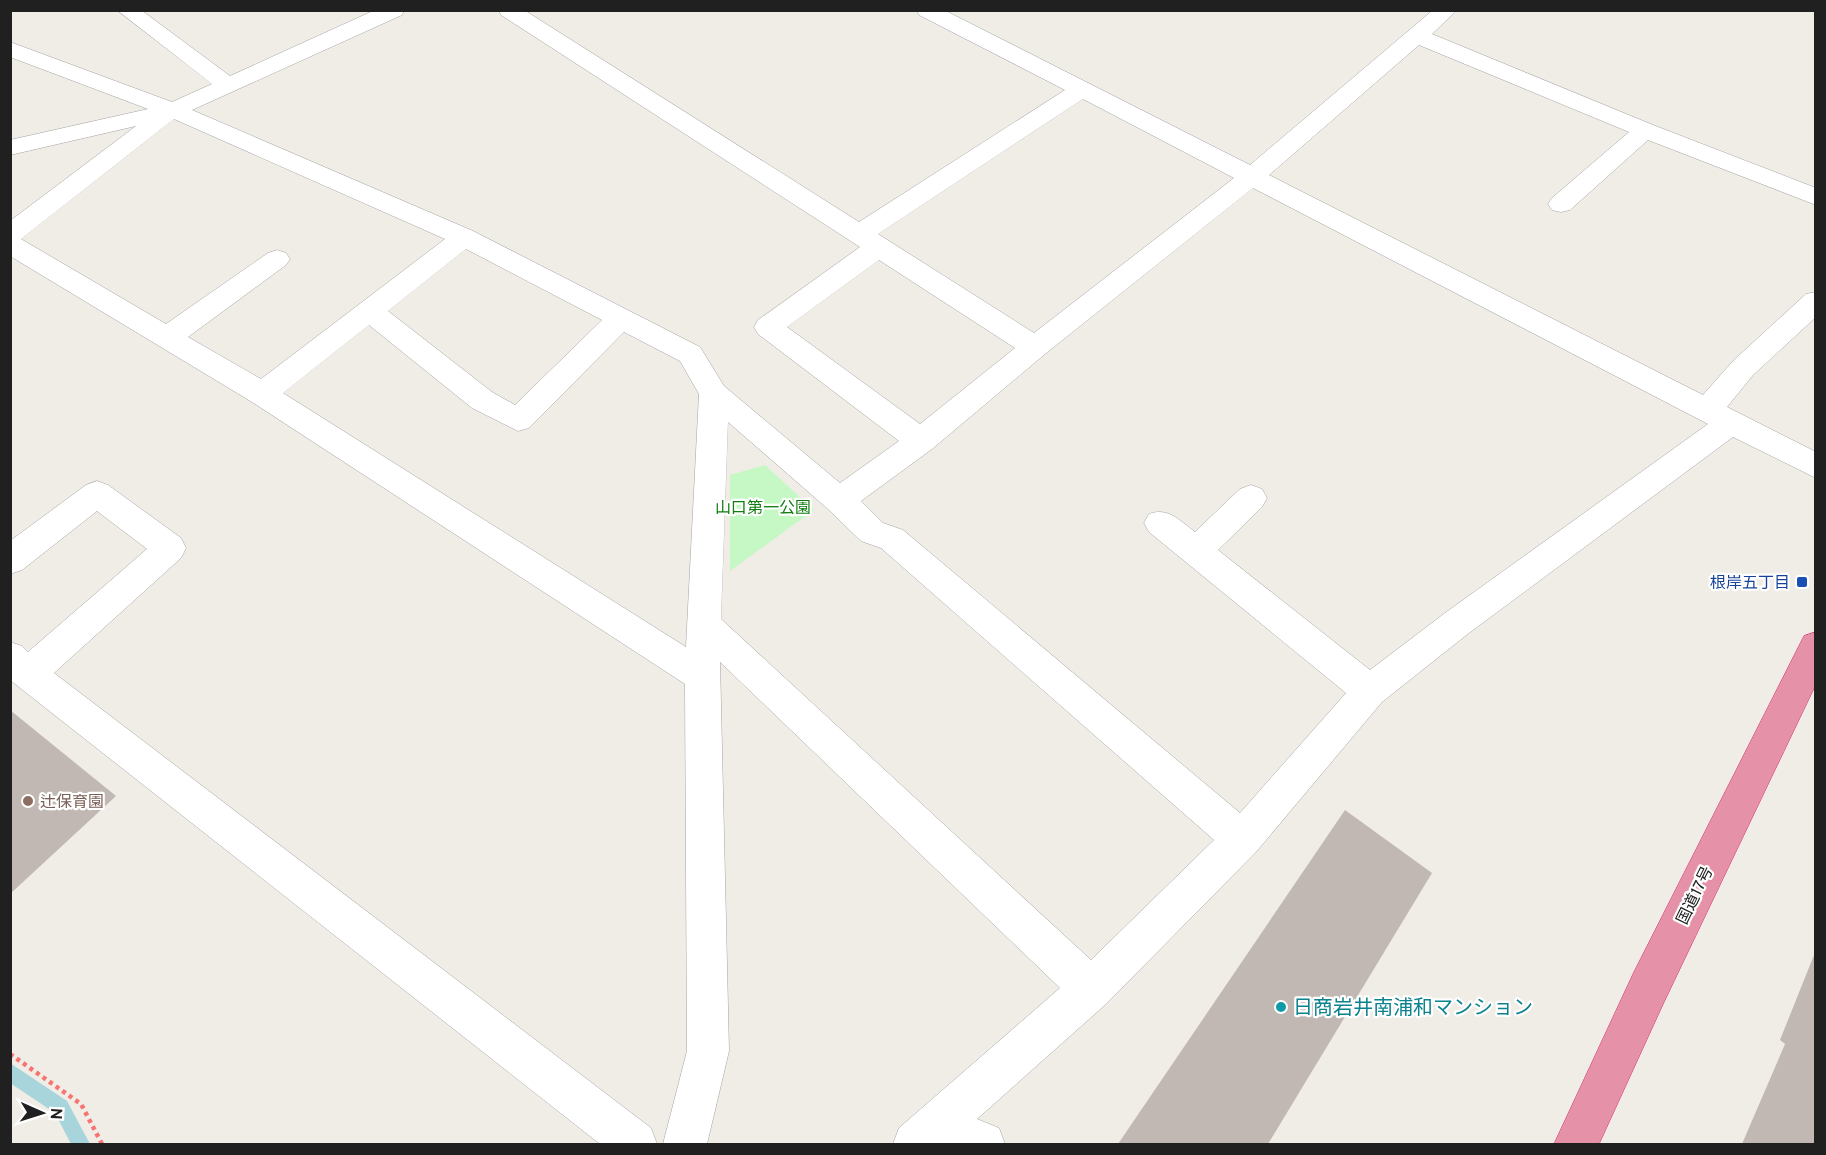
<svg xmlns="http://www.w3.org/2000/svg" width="1826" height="1155" font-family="Overpass,'Noto Sans JP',sans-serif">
  <rect width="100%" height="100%" fill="#f0ece6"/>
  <polygon fill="#c5f8c5" points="765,465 814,510 730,571 730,475"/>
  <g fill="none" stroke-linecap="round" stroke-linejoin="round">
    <polygon fill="#a8d5dc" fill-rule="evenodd" points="10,1063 67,1101 90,1144 71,1144 55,1113 10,1083"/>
  </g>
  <g fill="#c1b8b3">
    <polygon points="10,710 116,796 10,894"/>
    <polygon points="1345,810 1432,873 1268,1144 1118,1144"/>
    <polygon points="1814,955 1815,1144 1742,1144 1785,1044 1780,1040"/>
  </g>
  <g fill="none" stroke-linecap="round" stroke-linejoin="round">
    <g stroke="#a4a4a4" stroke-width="1">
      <g id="minor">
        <path d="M117,10H141L230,76L375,10H404L402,15L192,110L473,231L700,347L724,386L840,483L899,441L758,334L754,327L758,320L860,247L501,15L499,10H524L859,222L1065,90L919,15L917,10H944L1250,165L1433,10H1457L1432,34L1653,125L1816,188V205L1648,140L1570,210L1561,212L1552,210L1548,204L1552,198L1629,132L1419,45L1269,175L1703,395L1733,361L1806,294L1816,292V317L1753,375L1727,407L1816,452V478L1733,437L1469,633L1382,702L1256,852L1106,1004L977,1119L999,1128L1005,1144H893L899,1128L1060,988L720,662L729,1051L707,1144H663L687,1051L685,684L252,402L10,256V221L136,126L10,155V140L148,109L10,57V42L172,102L212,84ZM1083,99L1234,178L1034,333L878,234ZM174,119L445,239L261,379L188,337L286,265L290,259L286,253L277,250L268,253L166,324L21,239ZM1253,188L1708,424L1445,613L1370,670L1218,550L1262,507L1267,498L1262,489L1251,485L1240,489L1195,532C1179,520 1168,507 1149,514L1144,523L1149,532L1346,693L1240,813L903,530L883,523L861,501L932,449L1045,354ZM466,249L602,320L515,405L492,392L388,311ZM879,260L1015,348L920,424L787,327ZM369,325L472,408L518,431L529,428L624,332L680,361L699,394L686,647L283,393ZM728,422L828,509L861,541L881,548L1214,840L1091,960L721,619Z"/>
        <polygon points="97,481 108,485 181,538 186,548 181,558 54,673 651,1128 657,1144 600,1144 10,680 10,642 22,646 28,652 147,549 97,511 22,570 10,574 10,541 86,485"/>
      </g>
    </g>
    <g stroke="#d72b73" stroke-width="1">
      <polygon id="highway" points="1816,632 1816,684 1664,1002 1599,1144 1554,1144 1634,972 1804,636"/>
    </g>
    <polyline stroke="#f67571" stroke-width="4.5" stroke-dasharray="4 4" stroke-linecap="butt" points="10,1054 81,1104 102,1144"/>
    <use href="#minor" fill="#fff" fill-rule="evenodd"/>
    <use href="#highway" fill="#e591a7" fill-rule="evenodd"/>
  </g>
  <rect fill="#1a4fb4" stroke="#fff" stroke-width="2" x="1796" y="576" width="12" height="12" rx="3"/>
  <circle fill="#8d6e63" stroke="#fff" stroke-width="2" cx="28" cy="801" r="6"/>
  <circle fill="#0f9aa8" stroke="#fff" stroke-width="2" cx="1281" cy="1007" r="6"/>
  <g text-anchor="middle" stroke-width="4.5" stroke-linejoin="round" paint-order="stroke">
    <g font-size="16" fill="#0f7d0f" stroke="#fff">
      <text x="763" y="513">山口第一公園</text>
    </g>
    <g font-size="16" fill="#164399" stroke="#fff" text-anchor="end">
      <text x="1790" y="588">根岸五丁目</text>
    </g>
    <g font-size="16" fill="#785e54" stroke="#fff" text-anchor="start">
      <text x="40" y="807">辻保育園</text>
    </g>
    <g font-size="16" fill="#202020" stroke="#fff">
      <text transform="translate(1694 895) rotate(-64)" y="6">国道17号</text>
    </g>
    <g font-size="20" fill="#0d838f" stroke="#fff" text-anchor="start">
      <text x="1293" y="1014">日商岩井南浦和マンション</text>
    </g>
  </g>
  <rect width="1826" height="1155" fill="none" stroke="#202020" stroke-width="24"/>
  <g transform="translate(42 1113) rotate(93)" stroke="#ffffff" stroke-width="4.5" paint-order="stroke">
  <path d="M0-4.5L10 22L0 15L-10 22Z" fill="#202020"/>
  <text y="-9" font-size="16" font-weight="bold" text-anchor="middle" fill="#202020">N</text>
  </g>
</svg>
